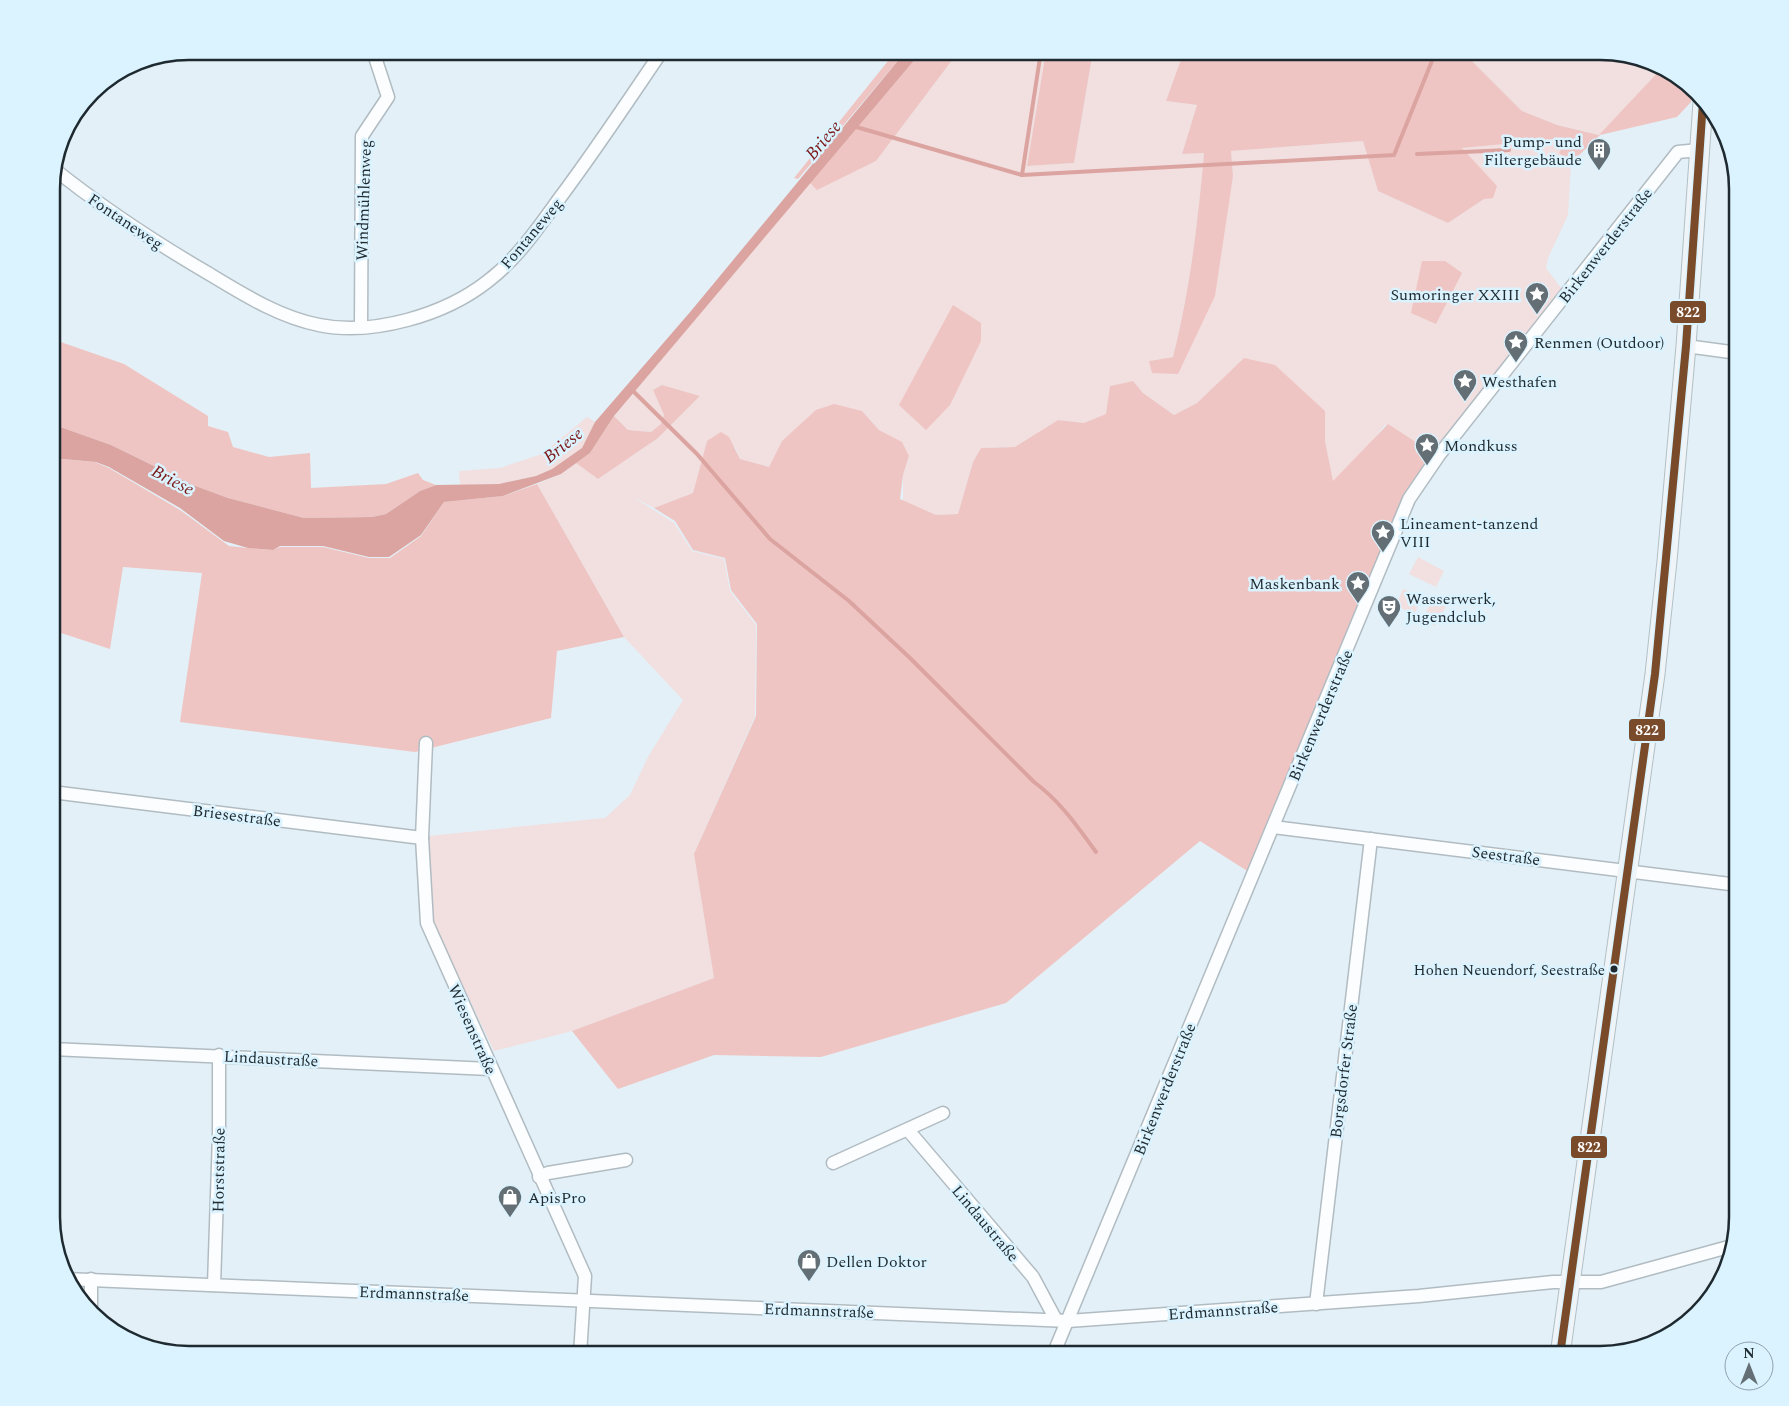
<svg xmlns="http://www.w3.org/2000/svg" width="1789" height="1406" font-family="Spectral,serif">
  <rect width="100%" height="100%" fill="#e3f0f7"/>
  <g fill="#f2dfdf">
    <path d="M959,51H1046L1027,166L1074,163L1093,51H1184L1166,101L1197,105L1182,154L1204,153C1198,221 1190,290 1173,357L1149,361L1178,374L1233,176L1231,151L1363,141L1378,191L1448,223L1484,199L1462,148L1568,138L1559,153L1571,163L1568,215L1548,258L1546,268L1564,292L1434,454L1385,425L1334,488L1325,441V411L1244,358L1197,403L1174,415L1143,393L1133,381L1110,386L1107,414L1084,423L1058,420L1015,447L981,448L973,462L958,514L936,515L903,501V475L909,457L902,443L879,430L862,411L782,441L770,467L740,459L735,447L707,441L693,493L654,508L633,497L674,523L692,551L724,559L730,591L756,625L755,716L694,854L714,978L572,1031L494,1051L433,923L428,836L605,818L630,795L648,757L683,700L624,637L537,484L561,474L576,463L598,479L658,438L700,396L662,385L653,390L664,415L661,424L651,432L628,430L614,416L810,183L817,189L876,161Z"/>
    <path d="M1462,51C1515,51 1616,42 1660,67L1659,71L1600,135L1557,125L1522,111Z"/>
    <polygon points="587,417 595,422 582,448 552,469 536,476 499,484 460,485 459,471 500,468 542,454"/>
    <polygon points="1418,557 1444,571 1436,587 1409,574"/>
    <polygon points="1403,589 1422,597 1414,615 1396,605"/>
    <polygon points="1435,597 1448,603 1435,626 1422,618"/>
  </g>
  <g fill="#efc5c3">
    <polygon points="896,51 906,51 798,179 794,178"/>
    <polygon points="922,51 959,51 876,161 817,190 810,183"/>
    <polygon points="1046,51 1093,51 1074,163 1027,166"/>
    <path d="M1184,51H1462L1522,111L1557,125L1599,135L1659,71L1660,67L1693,88L1691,102L1677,117L1600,135L1571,163L1559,153L1567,138L1462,148L1497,186L1493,198L1484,199L1448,223L1378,191L1363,141L1231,151L1233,176L1215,296L1178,374L1152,373L1149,361L1173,357C1190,290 1198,221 1204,153L1182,154L1197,105L1166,101Z"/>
    <polygon points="1422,261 1445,261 1462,273 1436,324 1411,313"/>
    <polygon points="953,305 981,323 981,341 950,405 926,430 899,405"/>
    <polygon points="52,339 124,364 208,416 208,426 228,432 233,447 269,457 310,453 311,488 386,484 418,473 423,480 436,485 420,491 386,514 372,517 304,518 228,498 193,485 111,445 52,424"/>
    <polygon points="1244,358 1275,365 1325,411 1325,441 1333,481 1388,424 1434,454 1252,874 1200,841 1006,1003 821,1057 714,1055 618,1089 572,1031 714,978 694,854 756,716 757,624 731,590 725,558 693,550 675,521 654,508 693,493 707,441 721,432 729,437 740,459 769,467 782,441 816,410 834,404 862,411 879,430 902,442 909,456 903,475 900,499 936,515 958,514 973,462 981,448 1015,447 1058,420 1084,423 1106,414 1110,386 1133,381 1143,393 1174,415 1197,403"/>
    <polygon points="662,385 700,396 658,438 598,479 576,463 590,453 614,416 628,430 651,432 661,424 664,415 653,390"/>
    <polygon points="63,459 95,462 109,468 180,510 229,546 248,548 272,550 280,547 323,547 369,558 390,558 421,536 444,502 503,496 537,484 624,637 557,651 551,718 415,752 180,722 202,573 123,567 110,649 52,630 52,460"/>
  </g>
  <polygon fill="#dba4a0" points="906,51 922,51 614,416 590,453 561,474 503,496 444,502 421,535 389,557 369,557 323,546 280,546 273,550 248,548 224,541 180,508 109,467 96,462 52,458 52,424 111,445 193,485 228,498 304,518 372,517 386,514 420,491 436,485 499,484 536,476 552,469 582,448 595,422 691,311"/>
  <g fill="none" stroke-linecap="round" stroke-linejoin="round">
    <g stroke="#dba4a0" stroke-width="4">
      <polyline points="853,126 1022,175 1394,155 1436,51"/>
      <polyline points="1417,154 1509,150"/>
      <polyline points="1022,175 1041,51"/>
      <path d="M632,390L697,454L770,539L849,601L910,658L1034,782C1060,801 1077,826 1096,852"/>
    </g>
    <g stroke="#b1bcc2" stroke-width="15">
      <g id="minor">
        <path d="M54,169C103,208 153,241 206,272C241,293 278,317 319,325C373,336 445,315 488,281C517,259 538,228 559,199C595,151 628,101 662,51"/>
        <polyline points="361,327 362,136 388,97 373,51"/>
        <polyline points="1686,346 1738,353"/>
        <polyline points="426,743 422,838 427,923 585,1276 580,1355"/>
        <polyline points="52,792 422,838"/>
        <polyline points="1273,827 1738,885"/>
        <polyline points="52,1049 490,1069"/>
        <polyline points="908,1130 1033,1277 1056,1320"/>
        <polyline points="833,1163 943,1113"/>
        <polyline points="539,1177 548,1173 626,1160"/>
        <polyline points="66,1279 1068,1321 1419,1296 1553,1282 1601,1282 1732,1246"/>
        <polyline points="214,1285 219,1135 219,1055"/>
        <polyline points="1316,1304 1371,839"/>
        <polyline points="91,1311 91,1279"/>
        <polyline points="1053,1355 1409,499 1439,455 1678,152 1699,150"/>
      </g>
    </g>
    <g stroke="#b2c0c6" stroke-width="21">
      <polyline id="primary" points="1560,1355 1655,674 1667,561 1686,346 1703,102"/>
    </g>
    <use href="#minor" stroke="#fbfdfe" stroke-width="12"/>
    <use href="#primary" stroke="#eef4f7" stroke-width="19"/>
    <g stroke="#dbf3ff" stroke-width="11">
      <polyline id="bus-1" points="1560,1355 1655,674 1686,346 1703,102"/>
    </g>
    <use href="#bus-1" stroke="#7a4b2a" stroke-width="8"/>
  </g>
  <defs>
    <g id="building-pin" transform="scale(1.25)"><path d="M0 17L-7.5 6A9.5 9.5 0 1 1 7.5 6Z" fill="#636f75" stroke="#dbf3ff"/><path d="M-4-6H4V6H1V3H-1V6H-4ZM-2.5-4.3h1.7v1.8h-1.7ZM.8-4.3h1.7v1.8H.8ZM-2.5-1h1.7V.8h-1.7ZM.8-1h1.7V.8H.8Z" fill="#fff"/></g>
    <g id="sight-pin" transform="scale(1.25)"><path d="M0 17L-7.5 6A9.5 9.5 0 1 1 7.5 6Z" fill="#636f75" stroke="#dbf3ff"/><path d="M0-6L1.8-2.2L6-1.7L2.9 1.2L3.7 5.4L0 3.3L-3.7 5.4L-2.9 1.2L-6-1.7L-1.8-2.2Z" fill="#fff"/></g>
    <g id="theatre-pin" transform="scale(1.25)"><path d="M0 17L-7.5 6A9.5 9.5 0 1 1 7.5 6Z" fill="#636f75" stroke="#dbf3ff"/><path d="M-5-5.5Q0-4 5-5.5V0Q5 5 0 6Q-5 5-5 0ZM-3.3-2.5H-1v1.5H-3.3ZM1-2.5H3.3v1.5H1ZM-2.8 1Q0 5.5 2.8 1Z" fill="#fff"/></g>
    <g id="shop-pin" transform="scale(1.25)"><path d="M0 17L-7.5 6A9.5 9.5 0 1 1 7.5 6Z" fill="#636f75" stroke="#dbf3ff"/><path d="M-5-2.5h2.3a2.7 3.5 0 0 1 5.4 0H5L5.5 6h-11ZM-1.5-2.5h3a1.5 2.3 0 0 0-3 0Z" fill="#fff"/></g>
  </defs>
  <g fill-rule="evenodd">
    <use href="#building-pin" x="1599" y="150"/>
    <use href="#sight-pin" x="1537" y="294"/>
    <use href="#sight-pin" x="1516" y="342"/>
    <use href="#sight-pin" x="1465" y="381"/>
    <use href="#sight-pin" x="1427" y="445"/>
    <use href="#sight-pin" x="1383" y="532"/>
    <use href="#sight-pin" x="1358" y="583"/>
    <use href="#theatre-pin" x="1389" y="607"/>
    <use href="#shop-pin" x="510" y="1197"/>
    <use href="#shop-pin" x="809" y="1261"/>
  </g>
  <circle fill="#1e2a2f" stroke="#dbf3ff" stroke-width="2" cx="1614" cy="969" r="4.5"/>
  <g text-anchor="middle" stroke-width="5" stroke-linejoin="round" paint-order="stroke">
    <g font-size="15" fill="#1e2a2f" stroke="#dbf3ff" text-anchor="end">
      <text x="1605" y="975">Hohen Neuendorf, Seestraße</text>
    </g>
    <g font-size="16" fill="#1e2a2f" stroke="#dbf3ff" text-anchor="start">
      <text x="1582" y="147" text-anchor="end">Pump- und<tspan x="1582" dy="18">Filtergebäude</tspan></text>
      <text x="1520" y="300" text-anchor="end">Sumoringer XXIII</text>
      <text x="1534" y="348">Renmen (Outdoor)</text>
      <text x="1482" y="387">Westhafen</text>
      <text x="1444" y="451">Mondkuss</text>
      <text x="1400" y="529">Lineament-tanzend<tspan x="1400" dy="18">VIII</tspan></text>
      <text x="1340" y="589" text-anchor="end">Maskenbank</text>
      <text x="1406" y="604">Wasserwerk,<tspan x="1406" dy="18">Jugendclub</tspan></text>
      <text x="528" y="1203">ApisPro</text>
      <text x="826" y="1267">Dellen Doktor</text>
    </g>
    <g font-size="16" fill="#1e2a2f" stroke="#dbf3ff">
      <text transform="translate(363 200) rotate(-88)" y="6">Windmühlenweg</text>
      <text transform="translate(126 221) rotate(34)" y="6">Fontaneweg</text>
      <text transform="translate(531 233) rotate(-50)" y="6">Fontaneweg</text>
      <text transform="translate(1605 245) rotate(-52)" y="6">Birkenwerderstraße</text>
      <text transform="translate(1320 715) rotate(-67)" y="6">Birkenwerderstraße</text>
      <text transform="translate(237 815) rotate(7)" y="6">Briesestraße</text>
      <text transform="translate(1506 855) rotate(7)" y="6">Seestraße</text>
      <text transform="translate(473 1029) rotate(66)" y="6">Wiesenstraße</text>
      <text transform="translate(271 1058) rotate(3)" y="6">Lindaustraße</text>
      <text transform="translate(1343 1071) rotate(-83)" y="6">Borgsdorfer Straße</text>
      <text transform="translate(1164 1089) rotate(-68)" y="6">Birkenwerderstraße</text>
      <text transform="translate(218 1170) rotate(-89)" y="6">Horststraße</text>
      <text transform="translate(986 1223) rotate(50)" y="6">Lindaustraße</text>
      <text transform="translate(414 1293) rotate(2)" y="6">Erdmannstraße</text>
      <text transform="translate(819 1310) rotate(2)" y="6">Erdmannstraße</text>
      <text transform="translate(1223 1310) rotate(-4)" y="6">Erdmannstraße</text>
    </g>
    <g font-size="18" font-style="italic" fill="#7b1817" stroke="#dbf3ff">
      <text transform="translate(823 140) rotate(-50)" y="6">Briese</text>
      <text transform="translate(563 445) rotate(-39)" y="6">Briese</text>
      <text transform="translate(173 480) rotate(28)" y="6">Briese</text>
    </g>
  </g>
  <path d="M0 0H1789V1406H0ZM189 60H1600A129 129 0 0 1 1729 189V1217A129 129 0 0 1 1600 1346H189A129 129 0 0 1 60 1217V189A129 129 0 0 1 189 60Z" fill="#dbf3ff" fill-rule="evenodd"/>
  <path fill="none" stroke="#1e2a2f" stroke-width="2.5" d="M189 60H1600A129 129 0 0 1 1729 189V1217A129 129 0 0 1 1600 1346H189A129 129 0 0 1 60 1217V189A129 129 0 0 1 189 60Z"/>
  <g stroke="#dbf3ff" stroke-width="2">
    <rect x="1669" y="300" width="38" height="24" rx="5" fill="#7a4b2a"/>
    <rect x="1628" y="718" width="38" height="24" rx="5" fill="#7a4b2a"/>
    <rect x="1570" y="1135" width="38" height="24" rx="5" fill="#7a4b2a"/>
  </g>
  <g font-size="14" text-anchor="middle" font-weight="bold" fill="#fff">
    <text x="1688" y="317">822</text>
    <text x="1647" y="735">822</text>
    <text x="1589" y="1152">822</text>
  </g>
  <g transform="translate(1749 1366)"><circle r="24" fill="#dbf3ff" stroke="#8fa3ac"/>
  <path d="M0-4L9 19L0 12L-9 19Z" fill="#636f75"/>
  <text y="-8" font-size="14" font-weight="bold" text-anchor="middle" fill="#1e2a2f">N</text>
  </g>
</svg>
